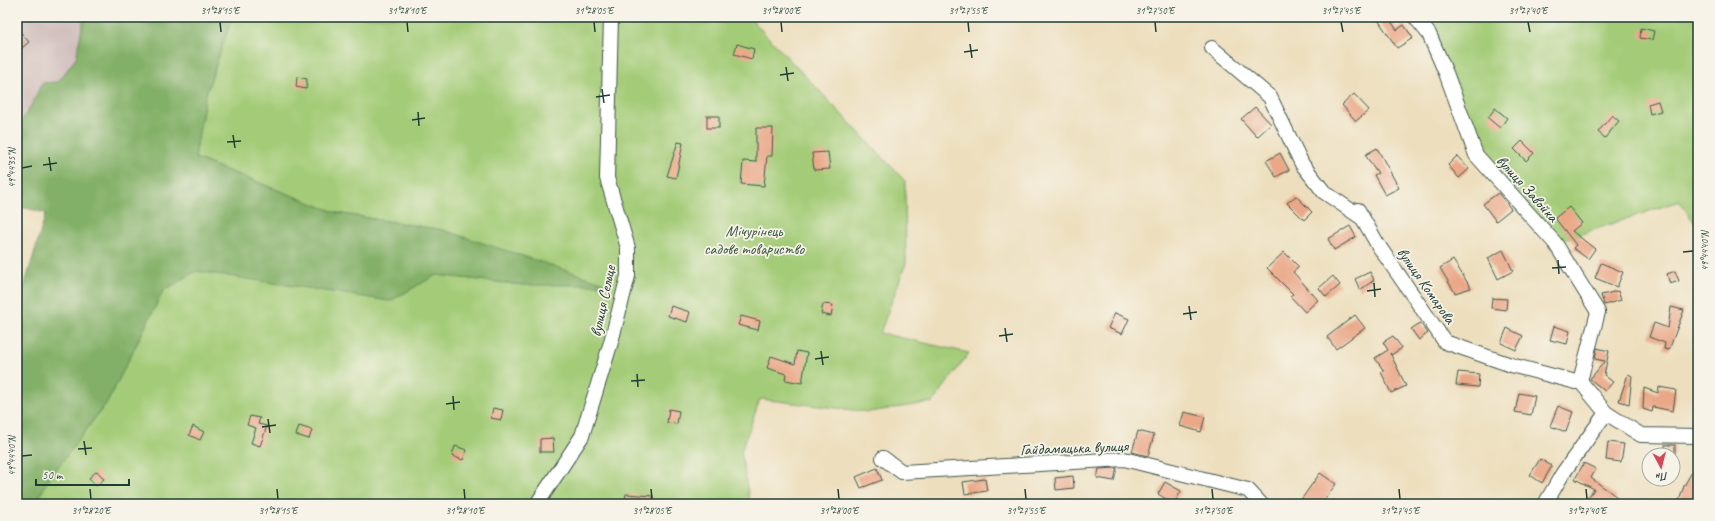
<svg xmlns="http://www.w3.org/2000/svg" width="1715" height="521" font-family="Caveat,sans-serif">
  <rect width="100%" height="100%" fill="#f7f3e8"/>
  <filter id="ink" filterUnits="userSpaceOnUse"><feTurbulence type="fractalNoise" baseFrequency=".025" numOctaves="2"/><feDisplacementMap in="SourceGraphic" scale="8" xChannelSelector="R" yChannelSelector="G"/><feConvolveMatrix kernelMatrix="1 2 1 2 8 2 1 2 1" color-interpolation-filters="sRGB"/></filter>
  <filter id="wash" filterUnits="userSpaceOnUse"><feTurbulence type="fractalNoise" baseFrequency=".012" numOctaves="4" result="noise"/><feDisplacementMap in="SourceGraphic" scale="16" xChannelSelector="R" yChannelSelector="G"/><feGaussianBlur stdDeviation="0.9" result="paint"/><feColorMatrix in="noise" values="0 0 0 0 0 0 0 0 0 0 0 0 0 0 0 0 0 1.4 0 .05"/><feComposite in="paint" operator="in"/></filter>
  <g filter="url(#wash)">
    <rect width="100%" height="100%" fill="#eddfbe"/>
    <polygon fill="#d1bfbd" points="17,17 84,17 84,21 76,58 58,82 42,83 32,104 17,129"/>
    <g fill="#a4cc78" stroke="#628456">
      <polygon points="232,17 749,17 905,181 906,263 880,333 969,353 933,402 869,412 760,399 741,452 750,504 36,504 46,483 108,401 163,291 196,270 390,301 436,275 523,285 443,230 337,213 195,158 205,97"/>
      <polygon points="1415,17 1698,17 1698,228 1679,201 1555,243 1476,155"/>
    </g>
    <polygon fill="#83b068" stroke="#51764e" points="84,17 232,17 205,97 195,158 337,213 443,230 611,285 523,285 436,275 390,301 196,271 163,291 108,401 46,483 36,504 17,504 17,311 46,213 17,206 17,129 32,104 42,83 58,82 76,58"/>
    <g id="blocks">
      <g fill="#eaa888">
        <polygon points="1376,17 1388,17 1397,30 1404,25 1413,38 1397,48"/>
        <polygon points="17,28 29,42 17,52"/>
        <polygon points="1641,28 1654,31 1652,40 1640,38"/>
        <polygon points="737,44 754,49 752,59 734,54"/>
        <polygon points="297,77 307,79 306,89 296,87"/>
        <polygon points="1354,94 1369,110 1356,121 1342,105"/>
        <polygon points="1658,101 1661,111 1650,114 1648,104"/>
        <polygon points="1255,107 1271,124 1257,137 1241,119"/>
        <polygon points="1495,108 1507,118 1500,128 1488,118"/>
        <polygon points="1612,115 1619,121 1605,138 1598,132"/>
        <rect x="707" y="116" width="12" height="12"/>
        <polygon points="756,128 773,128 772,156 767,156 764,186 741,184 743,161 756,162"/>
        <polygon points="1522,141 1534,153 1526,161 1514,149"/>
        <polygon points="678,142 683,143 676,178 667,176"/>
        <polygon points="1377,148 1399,188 1385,195 1374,175 1378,173 1365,155"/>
        <polygon points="828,152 830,169 814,170 812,153"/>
        <polygon points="1280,153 1289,170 1276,177 1266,161"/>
        <polygon points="1457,156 1469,169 1459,178 1448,165"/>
        <polygon points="1498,193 1511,209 1496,221 1483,204"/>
        <polygon points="1296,196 1312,212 1304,220 1287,203"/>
        <polygon points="1569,207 1582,223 1572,231 1595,249 1588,259 1573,248 1576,245 1555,218"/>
        <polygon points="1350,226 1356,237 1334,250 1328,239"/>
        <polygon points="1503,250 1513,271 1498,279 1488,258"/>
        <polygon points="1284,252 1299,267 1293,272 1318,300 1305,312 1290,296 1293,294 1267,268"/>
        <polygon points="1453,260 1471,288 1455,293 1440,268"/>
        <polygon points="1601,263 1623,272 1617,287 1595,278"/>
        <polygon points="1675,271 1679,281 1670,284 1667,274"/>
        <polygon points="1370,272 1374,280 1360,290 1355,279"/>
        <polygon points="1333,276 1340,285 1326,297 1319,288"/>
        <polygon points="1618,291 1621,300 1604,305 1601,295"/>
        <polygon points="1492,298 1507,299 1506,310 1491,308"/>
        <polygon points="823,304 833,305 831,316 821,314"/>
        <polygon points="671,306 690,312 687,322 668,316"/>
        <polygon points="1671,307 1684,310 1669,350 1664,349 1665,343 1649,337 1654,323 1668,328"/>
        <polygon points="1115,313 1129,319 1122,334 1108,328"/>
        <polygon points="1355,315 1365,328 1336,349 1327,337"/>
        <polygon points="741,316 760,321 758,330 738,325"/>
        <polygon points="1420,323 1428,333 1419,340 1411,329"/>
        <polygon points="1554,326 1570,331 1567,344 1550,340"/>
        <polygon points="1507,328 1523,336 1516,350 1501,343"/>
        <polygon points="1393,336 1402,348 1391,355 1390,353 1406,386 1391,393 1381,372 1384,371 1375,358 1388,350 1383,342"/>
        <polygon points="1597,348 1609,351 1604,375 1613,382 1605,391 1590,379 1605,361 1595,359"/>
        <polygon points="797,351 807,353 802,383 785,380 786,374 767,368 771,356 795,364"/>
        <polygon points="1458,372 1479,374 1478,387 1456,385"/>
        <polygon points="1628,374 1632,376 1629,404 1619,401"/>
        <polygon points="1659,387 1676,390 1673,411 1653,407 1652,412 1643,409 1644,388 1658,393"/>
        <polygon points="1519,393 1535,396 1531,415 1515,412"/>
        <polygon points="1558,406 1573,412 1566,432 1550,426"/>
        <polygon points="493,408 503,410 501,420 491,418"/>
        <polygon points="669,409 679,411 677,424 667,423"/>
        <polygon points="1184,412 1205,417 1201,432 1180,426"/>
        <polygon points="250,416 260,418 258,424 267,426 260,446 251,443 256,428 247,425"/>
        <polygon points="193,426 204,432 200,440 189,435"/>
        <polygon points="299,426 312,430 309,439 296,435"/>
        <polygon points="1138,431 1154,435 1148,456 1132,452"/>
        <polygon points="553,438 554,452 540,452 540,439"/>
        <polygon points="1608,442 1624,444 1621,462 1606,460"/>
        <rect x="1665" y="445" width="10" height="10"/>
        <polygon points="455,446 467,450 463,460 452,456"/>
        <polygon points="1540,459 1552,466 1542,483 1530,475"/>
        <polygon points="1698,461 1698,504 1678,504 1684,486"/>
        <polygon points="1584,463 1596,469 1591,478 1617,497 1611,504 1594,504 1587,499 1594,489 1575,479"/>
        <polygon points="877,468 882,480 861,488 856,477"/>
        <polygon points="1117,468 1114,481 1097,478 1099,469"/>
        <polygon points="97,471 104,479 96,486 89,478"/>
        <polygon points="1320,473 1336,484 1321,504 1298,504"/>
        <polygon points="1073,476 1074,488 1056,490 1055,478"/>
        <polygon points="985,479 987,491 965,494 963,482"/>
        <polygon points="1165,482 1181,491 1174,504 1158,494"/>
        <polygon points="626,494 653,496 653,504 624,504"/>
      </g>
    </g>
  </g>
  <g filter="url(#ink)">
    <use href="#blocks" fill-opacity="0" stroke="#3e5549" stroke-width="1"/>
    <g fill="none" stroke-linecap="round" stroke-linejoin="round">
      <g stroke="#3e5549" stroke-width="16">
        <g id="minor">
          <polyline points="1415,17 1429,34 1446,73 1476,155 1555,243 1598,312 1580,381"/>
          <polyline points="1212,48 1270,97 1302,164 1324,192 1362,218"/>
          <polyline points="1358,210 1378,245 1445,342 1511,365 1576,382 1580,381"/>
          <polyline points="1606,413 1641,435 1698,436"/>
          <polyline points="883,458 902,472 1124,459 1248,490 1261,504"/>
          <polyline points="537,504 582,436 611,342 628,276 628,248 607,178 611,17"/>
          <polyline points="1545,504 1563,473 1606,413 1580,381"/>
        </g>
      </g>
      <use href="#minor" stroke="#fff" stroke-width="14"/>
    </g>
  </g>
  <path fill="none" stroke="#1f3d34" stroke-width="1.5" d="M220,22L221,32M407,22L408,32M594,22L595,32M781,22L782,32M968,22L969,32M1155,22L1156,32M1341,22L1343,32M1528,22L1530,32M970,44L972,58M964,52L978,50M786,67L788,81M780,75L794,73M602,89L604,103M596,97L610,95M418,112L419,126M412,120L425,118M233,135L235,148M227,142L241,141M49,157L51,171M43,165L57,163M22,168L32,166M1683,252L1693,251M1558,260L1559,274M1552,268L1566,267M1374,283L1375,297M1367,291L1381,289M1189,306L1191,320M1183,314L1197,312M1005,328L1007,342M999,336L1013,334M821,351L823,365M815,359L829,357M637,374L638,387M631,381L645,380M453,396L454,410M446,404L460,402M268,419L270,433M262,427L276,425M84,441L86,455M78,449L92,448M22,456L32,455M90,489L91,499M277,489L278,499M464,489L465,499M651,489L652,499M838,489L839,499M1025,489L1026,499M1212,489L1213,499M1399,489L1400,499M1586,489L1587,499"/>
  <g text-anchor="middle" stroke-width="3.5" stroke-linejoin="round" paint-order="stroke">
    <g font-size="16" fill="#1f3d34" stroke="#f7f3e8">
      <text transform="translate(1528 188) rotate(48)" y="6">вулиця Завойка</text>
      <text transform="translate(1427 285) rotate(55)" y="6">вулиця Комарова</text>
      <text transform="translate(602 301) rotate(-78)" y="6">вулиця Сельце</text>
      <text transform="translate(1074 447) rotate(-2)" y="6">Гайдамацька вулиця</text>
    </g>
    <g font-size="16" fill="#3a5a42" stroke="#f7f3e8">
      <text x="754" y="236">Мічурінець<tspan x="754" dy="18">садове товариство</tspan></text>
    </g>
  </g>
  <rect width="1715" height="521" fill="none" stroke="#f7f3e8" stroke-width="44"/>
  <g transform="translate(1661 467) rotate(173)"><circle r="19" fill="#f7f3e8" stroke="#a1aaa0"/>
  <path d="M0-3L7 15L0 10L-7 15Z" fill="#d1495b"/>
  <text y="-6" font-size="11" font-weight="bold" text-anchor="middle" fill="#1f3d34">Пн</text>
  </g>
  <path d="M36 479v6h93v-6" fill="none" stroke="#1f3d34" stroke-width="2"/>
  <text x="42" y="479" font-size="12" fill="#1f3d34" stroke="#f7f3e8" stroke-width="3" paint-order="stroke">50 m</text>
  <rect x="22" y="22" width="1671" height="477" fill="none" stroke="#1f3d34" stroke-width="1.5"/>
  <g font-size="10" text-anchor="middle" fill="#1f3d34">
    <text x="220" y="14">31°28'15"E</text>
    <text x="407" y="14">31°28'10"E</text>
    <text x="594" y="14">31°28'05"E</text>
    <text x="781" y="14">31°28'00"E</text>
    <text x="968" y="14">31°27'55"E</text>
    <text x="1155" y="14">31°27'50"E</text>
    <text x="1341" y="14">31°27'45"E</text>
    <text x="1528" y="14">31°27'40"E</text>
    <text transform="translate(11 168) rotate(-90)" y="4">49°44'35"N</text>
    <text transform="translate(1704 251) rotate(-90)" y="4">49°44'40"N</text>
    <text transform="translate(11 456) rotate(-90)" y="4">49°44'40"N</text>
    <text x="91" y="514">31°28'20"E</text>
    <text x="278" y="514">31°28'15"E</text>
    <text x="465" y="514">31°28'10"E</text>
    <text x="652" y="514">31°28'05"E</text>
    <text x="839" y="514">31°28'00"E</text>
    <text x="1026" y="514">31°27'55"E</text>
    <text x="1213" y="514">31°27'50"E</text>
    <text x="1400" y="514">31°27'45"E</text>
    <text x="1587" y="514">31°27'40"E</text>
  </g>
</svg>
